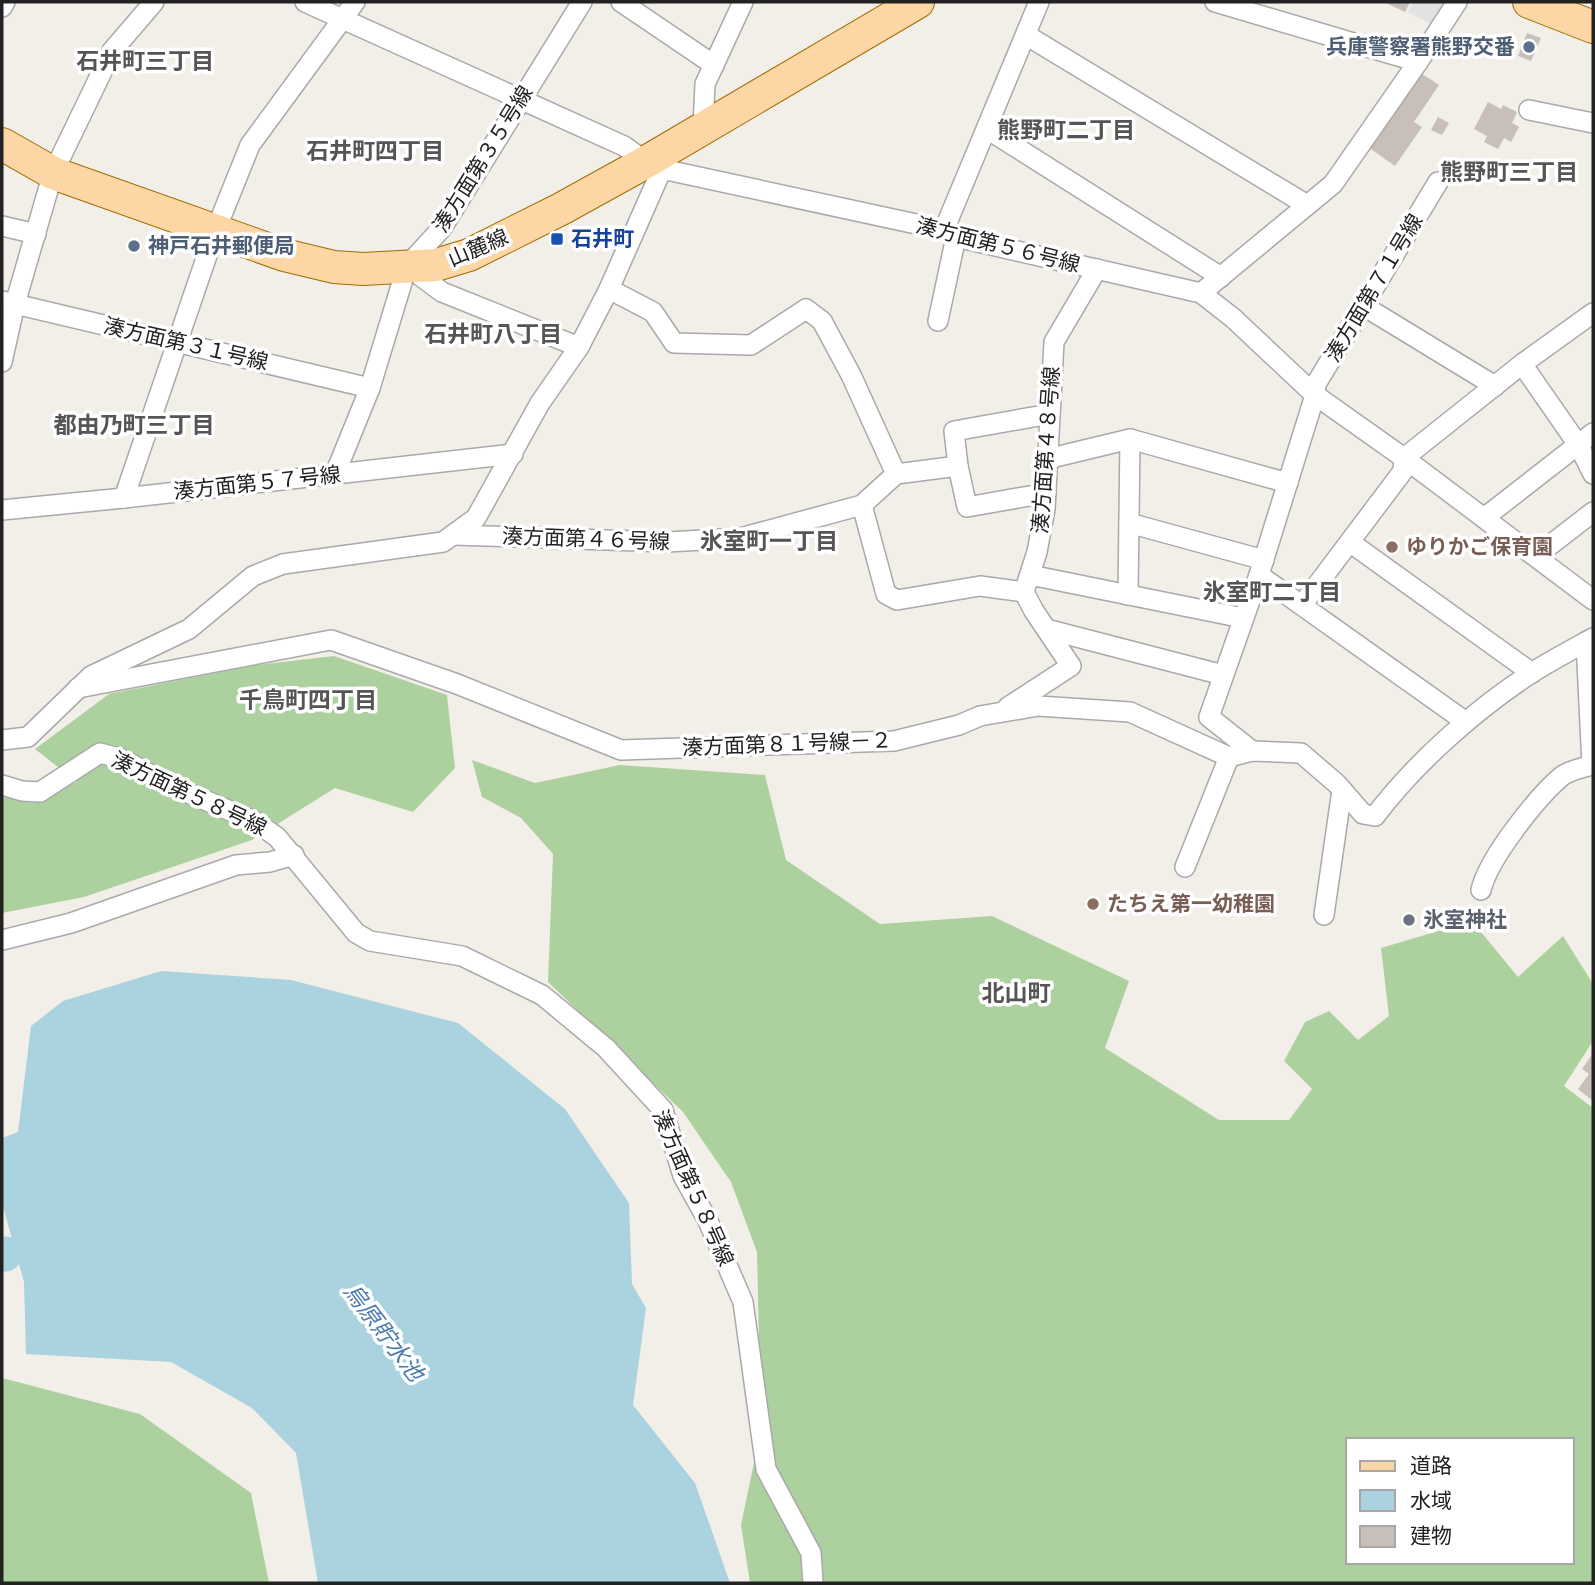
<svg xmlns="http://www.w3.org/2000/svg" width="1595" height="1585" font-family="Ubuntu,'Noto Sans JP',sans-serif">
  <rect width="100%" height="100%" fill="#f2efe9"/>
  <g fill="#add19e" fill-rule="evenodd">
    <polygon points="334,656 447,695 455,768 413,812 335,788 252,840 84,897 2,913 2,797 33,803 77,782 35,749 109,694 256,665"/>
    <path d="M472,760L535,783L620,765L765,775L786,860L880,924L992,916L1129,981L1105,1048L1219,1120H1289L1312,1089L1284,1061L1305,1022L1329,1011L1358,1040L1389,1016L1381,948L1472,921L1518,977L1563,936L1593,984V1041L1564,1086L1593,1108V1583H750L741,1525L761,1429L757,1252L731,1182L683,1112L548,982L553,854L521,818L482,797ZM1348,1440H1572V1562H1348Z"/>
    <polygon points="2,1378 140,1414 251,1493 269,1583 2,1583"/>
  </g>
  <polygon fill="#e2e2e2" points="1414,2 1447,2 1434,26 1408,12"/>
  <polygon fill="#aad3df" points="161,971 291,980 458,1023 565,1109 629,1203 632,1284 646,1308 633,1405 695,1483 730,1583 318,1583 296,1453 252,1408 171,1362 26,1354 24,1282 2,1203 2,1138 18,1132 31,1026 63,1001"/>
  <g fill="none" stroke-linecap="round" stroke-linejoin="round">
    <polyline stroke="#aad3df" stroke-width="35" points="2,1254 5,1254"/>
  </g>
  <g fill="#c7bfb8">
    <polygon points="1384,2 1410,2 1405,12"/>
    <polygon points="1527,33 1541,38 1531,61 1518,56"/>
    <polygon points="1419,72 1439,85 1414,122 1422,127 1395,166 1368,147"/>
    <polygon points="1488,102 1501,109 1503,105 1517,112 1512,123 1519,127 1511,142 1504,138 1498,149 1484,142 1487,136 1474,129"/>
    <polygon points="1438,117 1449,123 1442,135 1431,130"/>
    <polygon points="1593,1053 1593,1101 1578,1089 1589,1074 1582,1069"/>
  </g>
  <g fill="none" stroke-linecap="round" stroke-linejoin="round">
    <g stroke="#a9a9a9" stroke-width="22">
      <g id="street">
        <polyline points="305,2 624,146 646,162 662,169 944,230 956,237 1201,293 1233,318 1315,395 1404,458 1593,600"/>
        <polyline points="621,2 714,65"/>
        <polyline points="1215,2 1418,62"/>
        <polyline points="2,7 5,2"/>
        <polyline points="1026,35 1307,205"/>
        <polyline points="1529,110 1593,123"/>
        <polyline points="703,128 705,84 743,2"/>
        <polyline points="987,129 1221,277"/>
        <polyline points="2,226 36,234"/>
        <polyline points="944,230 1039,2"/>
        <polyline points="407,266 442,292 579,347"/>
        <polyline points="609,289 653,312 674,343 751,345 806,309 822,321 851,375 896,474"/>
        <polyline points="1201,293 1333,184 1418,62 1457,2"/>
        <polyline points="2,301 370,388"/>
        <polyline points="1362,305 1495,386"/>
        <polyline points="938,321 956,237"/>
        <polyline points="2,362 15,304 53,173 112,51 154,2"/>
        <polyline points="1522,364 1579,446 1593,474"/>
        <polyline points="1047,459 1130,439 1288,483"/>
        <polyline points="958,466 954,431 1050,414"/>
        <polyline points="335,474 370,388 407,266 442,228 582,2"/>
        <polyline points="124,498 215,232 250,145 355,2"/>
        <polyline points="862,505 886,594 897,600 980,586 1024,592"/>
        <polyline points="2,510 124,498 513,454"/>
        <polyline points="1484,518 1593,433"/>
        <polyline points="1129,523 1264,560"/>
        <polyline points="453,535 667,542 740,538 862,505 896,474 958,466 967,507 1046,493"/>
        <polyline points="1351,543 1532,673"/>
        <polyline points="1536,556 1593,512"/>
        <polyline points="1030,575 1243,618"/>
        <polyline points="1259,575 1466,722"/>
        <polyline points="1128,595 1130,439"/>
        <polyline points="1302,605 1403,471 1404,458 1522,364 1593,313"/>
        <polyline points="1046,629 1223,675"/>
        <polyline points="1586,642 1592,765"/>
        <path d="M78,688L331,640L457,684L621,750L894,741L959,725L980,716L1038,706L1130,712L1229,757L1252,751L1301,753L1337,784L1363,814L1375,816C1416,762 1476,709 1533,672C1552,660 1573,649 1593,638"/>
        <polyline points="1008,707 1071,666 1034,611 1024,592 1037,552 1045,509 1054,342 1097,269"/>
        <polyline points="2,740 28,737 91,676 189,629 253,576 283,564 443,542 476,518 540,403 579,347 609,289 662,169"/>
        <polyline points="1252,751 1209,717 1259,575 1315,395 1316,384 1438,182"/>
        <polyline points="2,785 22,791 40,792 100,753 122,759 174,787 254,821 277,837 356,933 370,941 462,956 542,995 606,1048 663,1110 683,1176 708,1221 743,1302 766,1469 811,1553 813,1583"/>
        <polyline points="1185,867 1229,757"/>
        <path d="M1481,890C1488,859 1537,797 1562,776C1570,770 1583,768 1592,765"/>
        <polyline points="1324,915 1342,790"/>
        <polyline points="2,940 71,923 236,865 270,862 294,855"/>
      </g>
    </g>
    <g stroke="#a06b00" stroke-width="34">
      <g id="primary">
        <polyline points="1529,2 1593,27"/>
        <polyline points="2,144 53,173 284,255 334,267 363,269 436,265 469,255 561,209 646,162 918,2"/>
      </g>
    </g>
    <use href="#street" stroke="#fff" stroke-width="19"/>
    <use href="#primary" stroke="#fcd6a4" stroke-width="32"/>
  </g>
  <g fill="#5c6f8a" stroke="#fff" stroke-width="2.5">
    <circle cx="1529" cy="47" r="7"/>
    <circle cx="134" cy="246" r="7"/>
  </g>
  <rect fill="#1a4fb4" stroke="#fff" stroke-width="2.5" x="550" y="232" width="14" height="14" rx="3.5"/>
  <g fill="#8d6e63" stroke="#fff" stroke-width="2.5">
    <circle cx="1392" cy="547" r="7"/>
    <circle cx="1093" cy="904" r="7"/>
  </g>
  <circle fill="#6b7280" stroke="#fff" stroke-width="2.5" cx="1409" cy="920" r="7"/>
  <g text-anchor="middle" stroke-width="7" stroke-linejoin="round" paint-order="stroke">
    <g font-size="21" font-weight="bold" fill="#4e5e75" stroke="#fff" text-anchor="end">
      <text x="1515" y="54">兵庫警察署熊野交番</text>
      <text x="148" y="253" text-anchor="start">神戸石井郵便局</text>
    </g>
    <g font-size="21" fill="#222" stroke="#fff">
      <text transform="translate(483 159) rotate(-58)" y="7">湊方面第３５号線</text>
      <text transform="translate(998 245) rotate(14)" y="7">湊方面第５６号線</text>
      <text transform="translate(478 248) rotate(-23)" y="7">山麓線</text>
      <text transform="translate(1374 288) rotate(-59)" y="7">湊方面第７１号線</text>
      <text transform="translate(186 344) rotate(13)" y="7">湊方面第３１号線</text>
      <text transform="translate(1046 450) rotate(-86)" y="7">湊方面第４８号線</text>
      <text transform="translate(257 483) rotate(-6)" y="7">湊方面第５７号線</text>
      <text transform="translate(586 539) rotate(2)" y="7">湊方面第４６号線</text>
      <text transform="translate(787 744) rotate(-2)" y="7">湊方面第８１号線－２</text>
      <text transform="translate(189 794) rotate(25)" y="7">湊方面第５８号線</text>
      <text transform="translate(693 1188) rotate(66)" y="7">湊方面第５８号線</text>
    </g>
    <g font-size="21" font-weight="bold" fill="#164399" stroke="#fff" text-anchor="start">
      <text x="571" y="246">石井町</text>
    </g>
    <g font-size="21" font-weight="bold" fill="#785e54" stroke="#fff" text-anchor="start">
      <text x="1406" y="554">ゆりかご保育園</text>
      <text x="1107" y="911">たちえ第一幼稚園</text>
    </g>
    <g font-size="21" font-weight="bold" fill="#5b616d" stroke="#fff" text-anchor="start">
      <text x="1423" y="927">氷室神社</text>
    </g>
    <g font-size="23" font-weight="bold" fill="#555" stroke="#fff">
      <text x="145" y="69">石井町三丁目</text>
      <text x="1066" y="138">熊野町二丁目</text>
      <text x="375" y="159">石井町四丁目</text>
      <text x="1509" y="180">熊野町三丁目</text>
      <text x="493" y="342">石井町八丁目</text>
      <text x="134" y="433">都由乃町三丁目</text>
      <text x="769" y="549">氷室町一丁目</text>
      <text x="1272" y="600">氷室町二丁目</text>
      <text x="308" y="708">千鳥町四丁目</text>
      <text x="1016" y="1001">北山町</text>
    </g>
    <g font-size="23" font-style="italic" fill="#4a7aab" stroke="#fff">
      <text transform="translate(384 1332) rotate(53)" y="8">烏原貯水池</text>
    </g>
  </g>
  <rect width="1595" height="1585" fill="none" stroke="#222222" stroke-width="7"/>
  <rect x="1346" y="1438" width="228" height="126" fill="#ffffff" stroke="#a7a7a7" stroke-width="2"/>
  <rect x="1360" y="1461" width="35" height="10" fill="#fcd6a4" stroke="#a7a7a7" stroke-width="2"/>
  <text x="1410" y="1473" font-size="21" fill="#222222">道路</text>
  <rect x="1360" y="1490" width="35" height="21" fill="#aad3df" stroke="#a7a7a7" stroke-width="2"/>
  <text x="1410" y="1508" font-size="21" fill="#222222">水域</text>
  <rect x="1360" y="1526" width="35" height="21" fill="#c7bfb8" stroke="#a7a7a7" stroke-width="2"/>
  <text x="1410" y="1543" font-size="21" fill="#222222">建物</text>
</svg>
